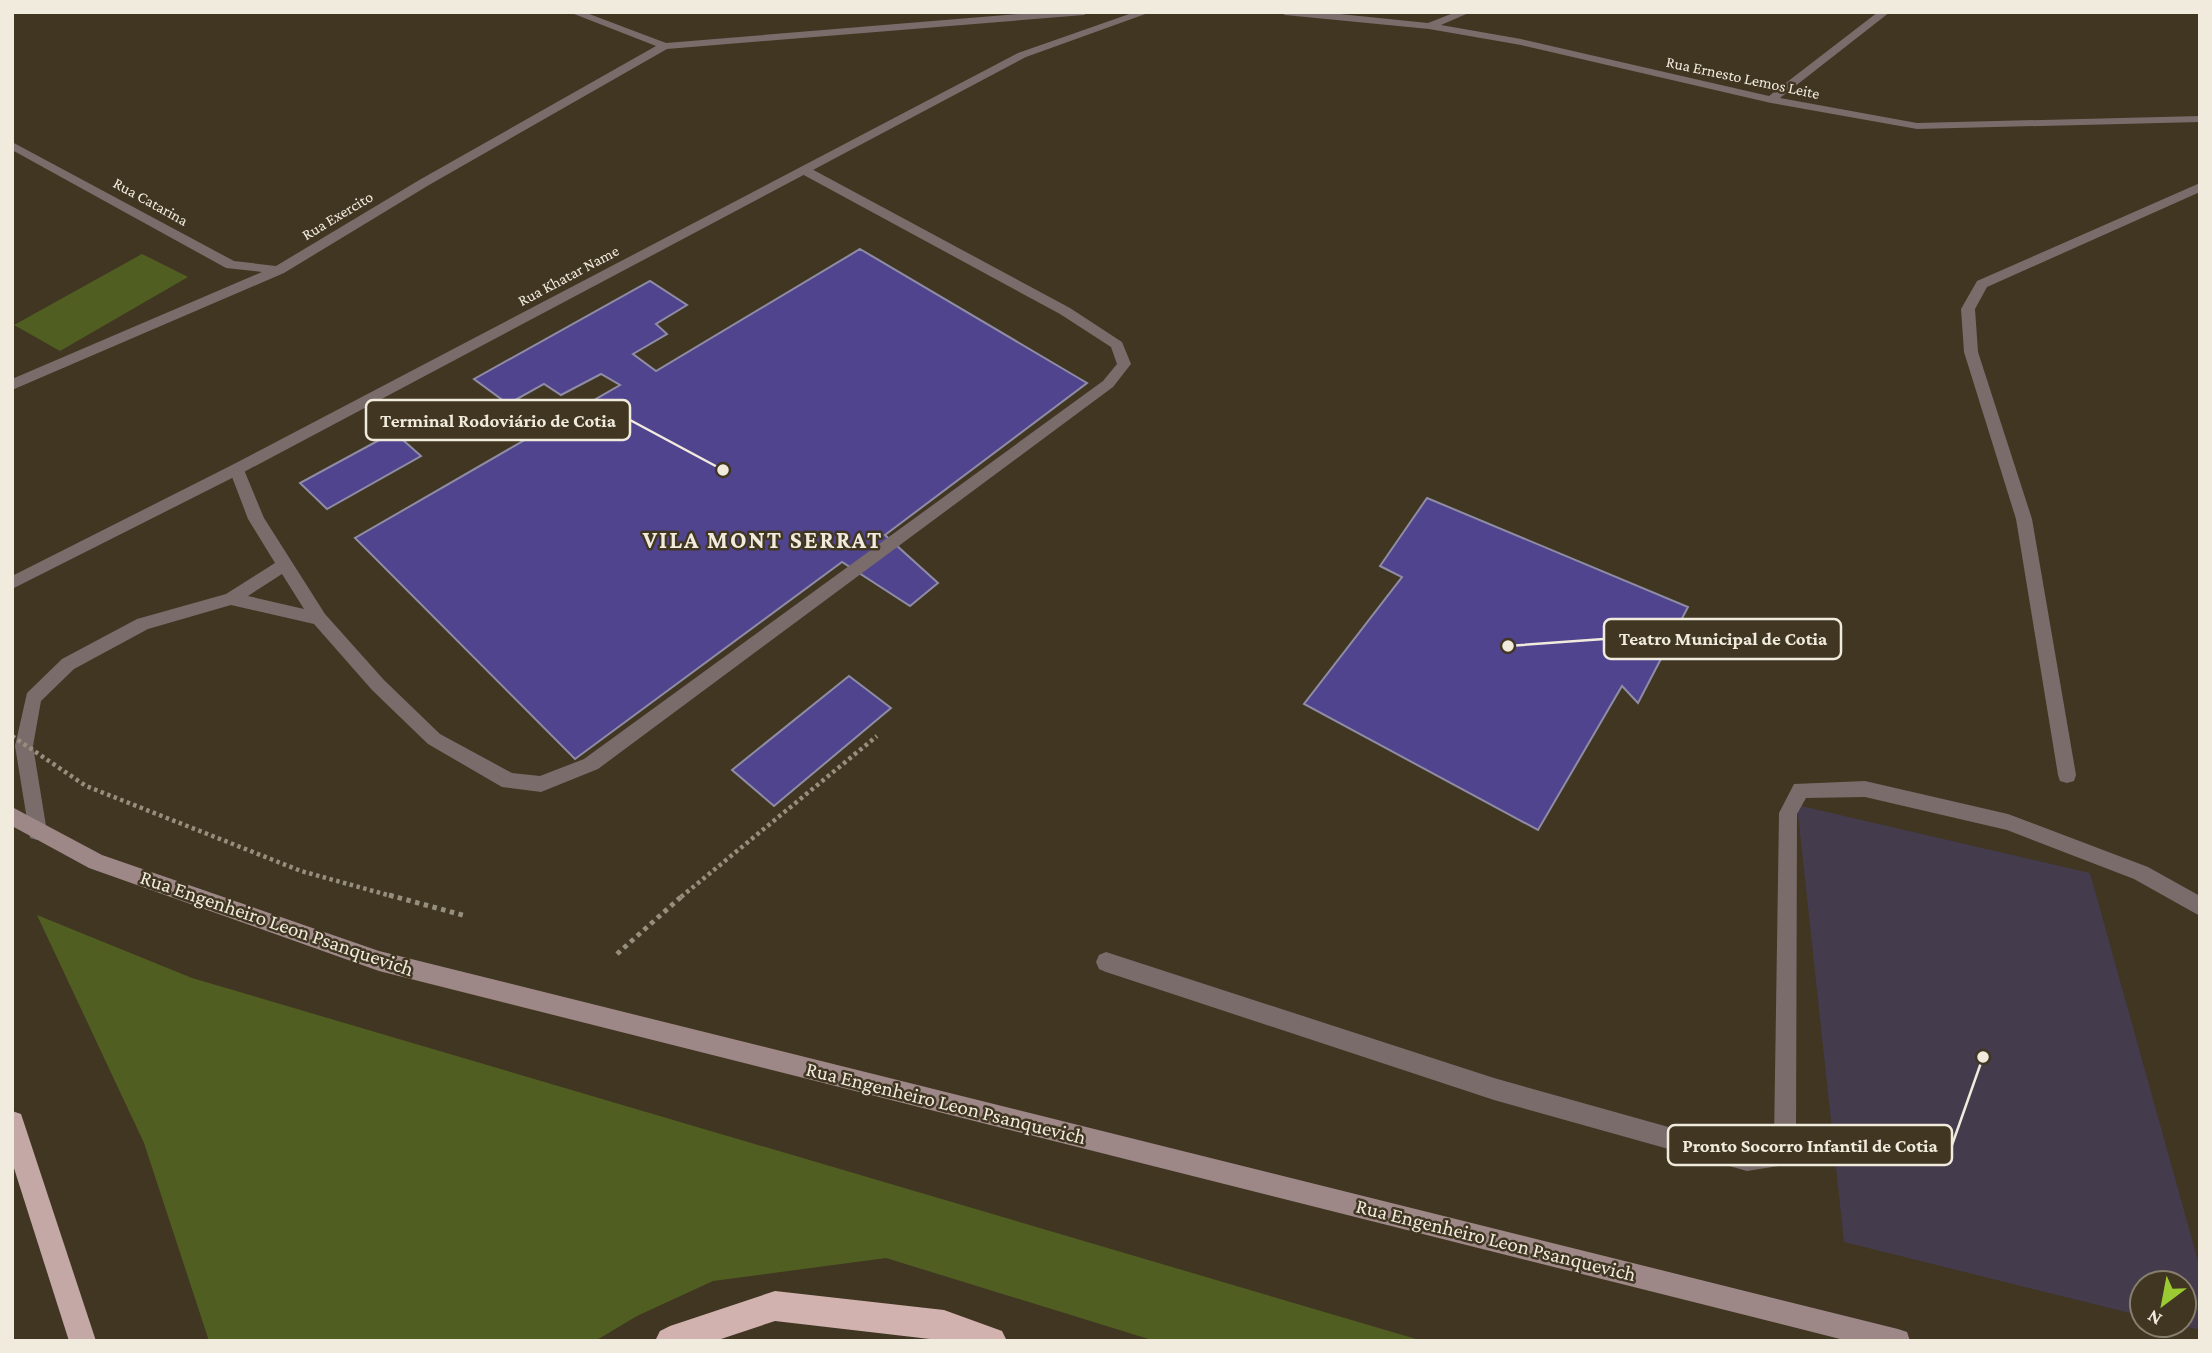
<svg xmlns="http://www.w3.org/2000/svg" width="2212" height="1353" font-family="'Crimson Pro',serif">
  <rect width="100%" height="100%" fill="#403622"/>
  <polygon fill="#443b4c" points="1797,805 2090,873 2200,1268 2200,1330 2180,1325 2184,1325 2184,1283 2142,1283 2142,1316 1844,1242"/>
  <g fill="#515e22">
    <polygon points="142,254 188,277 60,351 14,325"/>
    <polygon points="37,915 192,978 1423,1341 1155,1341 886,1258 713,1281 637,1316 595,1341 209,1341 144,1143"/>
  </g>
  <g fill="#51448e" stroke="#8f8da5" stroke-width="2">
    <polygon points="860,249 1087,383 885,535 938,583 910,606 842,562 575,759 355,538 620,385 601,374 561,395 544,384 508,404 474,379 650,281 687,305 656,324 667,334 633,354 656,371"/>
    <polygon points="394,432 421,456 327,509 300,483"/>
    <polygon points="1427,498 1688,607 1638,703 1622,686 1538,830 1304,704 1402,577 1380,566"/>
    <polygon points="849,676 891,708 774,806 732,770"/>
  </g>
  <g fill="none" stroke-linecap="round" stroke-linejoin="round">
    <polyline stroke="#978f7e" stroke-width="4.5" stroke-dasharray="3.5 3.5" stroke-linecap="butt" points="681,897 877,736"/>
    <polyline stroke="#978f7e" stroke-width="5" stroke-dasharray="4.5 4.5" stroke-linecap="butt" points="617,954 683,895"/>
    <g fill="#796c6b" fill-rule="evenodd">
      <path d="M800,167H808L1070,308L1122,342L1131,364L1113,387L598,769L541,792L502,787L428,744L372,690L314,624L231,605L148,629L74,669L41,701L33,746L47,832L44,838L37,840L30,838L15,746L27,693L62,659L137,619L226,594L275,563L248,519L229,469L232,465H242L264,518L325,614L384,680L440,734L512,773L540,776L584,759L1103,381L1117,364L1111,347L1060,314L800,173ZM282,574L304,609L248,596Z"/>
      <polygon points="1865,781 2008,814 2148,867 2200,896 2200,916 2134,879 2007,830 1865,797 1806,798 1797,814 1796,1142 1785,1165 1747,1171 1494,1100 1106,972 1099,969 1096,962 1099,955 1106,952 1494,1078 1747,1149 1770,1146 1774,1140 1779,813 1794,784"/>
    </g>
    <g fill="#796c6b" fill-rule="evenodd">
      <polygon points="569,12 584,12 666,43 1042,12 1089,12 1084,15 667,49 429,185 284,273 12,390 12,379 262,272 226,268 12,150 12,142 234,261 276,266 421,179 656,46"/>
      <polygon points="1135,12 1151,12 1026,57 242,473 12,589 12,576 232,465 1018,53"/>
      <polygon points="1280,12 1320,12 1428,23 1456,12 1471,12 1441,25 1521,39 1769,96 1878,12 1890,12 1780,98 1917,123 2200,116 2200,122 1917,129 1771,103 1521,45 1429,29 1285,15"/>
      <polygon points="2200,183 2200,192 1987,287 1975,309 1978,352 2032,519 2076,775 2074,781 2067,783 2060,781 2058,775 2016,519 1964,352 1961,309 1977,281"/>
    </g>
    <polygon fill="#9d8887" fill-rule="evenodd" points="12,807 102,855 379,951 1898,1329 1907,1332 1910,1341 1848,1341 379,971 89,868 12,826"/>
    <polygon fill="#c4a8a6" fill-rule="evenodd" points="12,1111 21,1114 24,1123 96,1341 69,1341 12,1162"/>
    <polygon fill="#d1b2af" fill-rule="evenodd" points="775,1291 944,1310 1002,1331 1007,1341 947,1341 775,1321 715,1341 655,1341 660,1331 670,1326"/>
    <polyline stroke="#978f7e" stroke-width="4.5" stroke-dasharray="3.5 3.5" stroke-linecap="butt" points="12,736 86,786 301,871 395,897"/>
    <polyline stroke="#978f7e" stroke-width="5" stroke-dasharray="4.5 4.5" stroke-linecap="butt" points="389,895 466,916"/>
  </g>
  <g text-anchor="middle" stroke-width="5" stroke-linejoin="round" paint-order="stroke">
    <g font-size="16" fill="#f1ebde" stroke="#403622">
      <text transform="translate(1743 77) rotate(12)" y="6">Rua Ernesto Lemos Leite</text>
      <text transform="translate(151 201) rotate(29)" y="6">Rua Catarina</text>
      <text transform="translate(337 215) rotate(-31)" y="6">Rua Exercito</text>
      <text transform="translate(568 275) rotate(-28)" y="6">Rua Khatar Name</text>
    </g>
    <g font-size="21" fill="#f1ebde" stroke="#403622">
      <text transform="translate(277 923) rotate(19)" y="7">Rua Engenheiro Leon Psanquevich</text>
      <text transform="translate(946 1103) rotate(14)" y="7">Rua Engenheiro Leon Psanquevich</text>
      <text transform="translate(1496 1240) rotate(14)" y="7">Rua Engenheiro Leon Psanquevich</text>
    </g>
    <g font-size="24" font-weight="bold" letter-spacing="2" fill="#f1ebde" stroke="#403622">
      <text x="763" y="548">VILA MONT SERRAT</text>
    </g>
  </g>
  <path fill="none" stroke="#f1ebde" stroke-width="2.5" d="M723 470L630 420M1508 646L1604 639M1983 1057L1952 1145"/>
  <g fill="#f1ebde" stroke="#403622" stroke-width="2.5">
    <circle cx="723" cy="470" r="7"/>
    <circle cx="1508" cy="646" r="7"/>
    <circle cx="1983" cy="1057" r="7"/>
  </g>
  <g fill="#403622" stroke="#f1ebde" stroke-width="2.5">
    <rect x="366" y="400" width="264" height="40" rx="7"/>
    <rect x="1604" y="619" width="237" height="40" rx="7"/>
    <rect x="1668" y="1125" width="284" height="40" rx="7"/>
  </g>
  <g font-size="19" text-anchor="middle" font-weight="bold" fill="#f1ebde">
    <text x="498" y="427">Terminal Rodoviário de Cotia</text>
    <text x="1723" y="645">Teatro Municipal de Cotia</text>
    <text x="1810" y="1152">Pronto Socorro Infantil de Cotia</text>
  </g>
  <rect width="2212" height="1353" fill="none" stroke="#f1ebde" stroke-width="28"/>
  <g transform="translate(2163 1304) rotate(212)"><circle r="33" fill="#403622" stroke="#877e6d" stroke-width="2"/>
  <path d="M0-5L12 26L0 18L-12 26Z" fill="#9bcb33"/>
  <text y="-10" font-size="19" font-weight="bold" text-anchor="middle" fill="#f1ebde">N</text>
  </g>
</svg>
